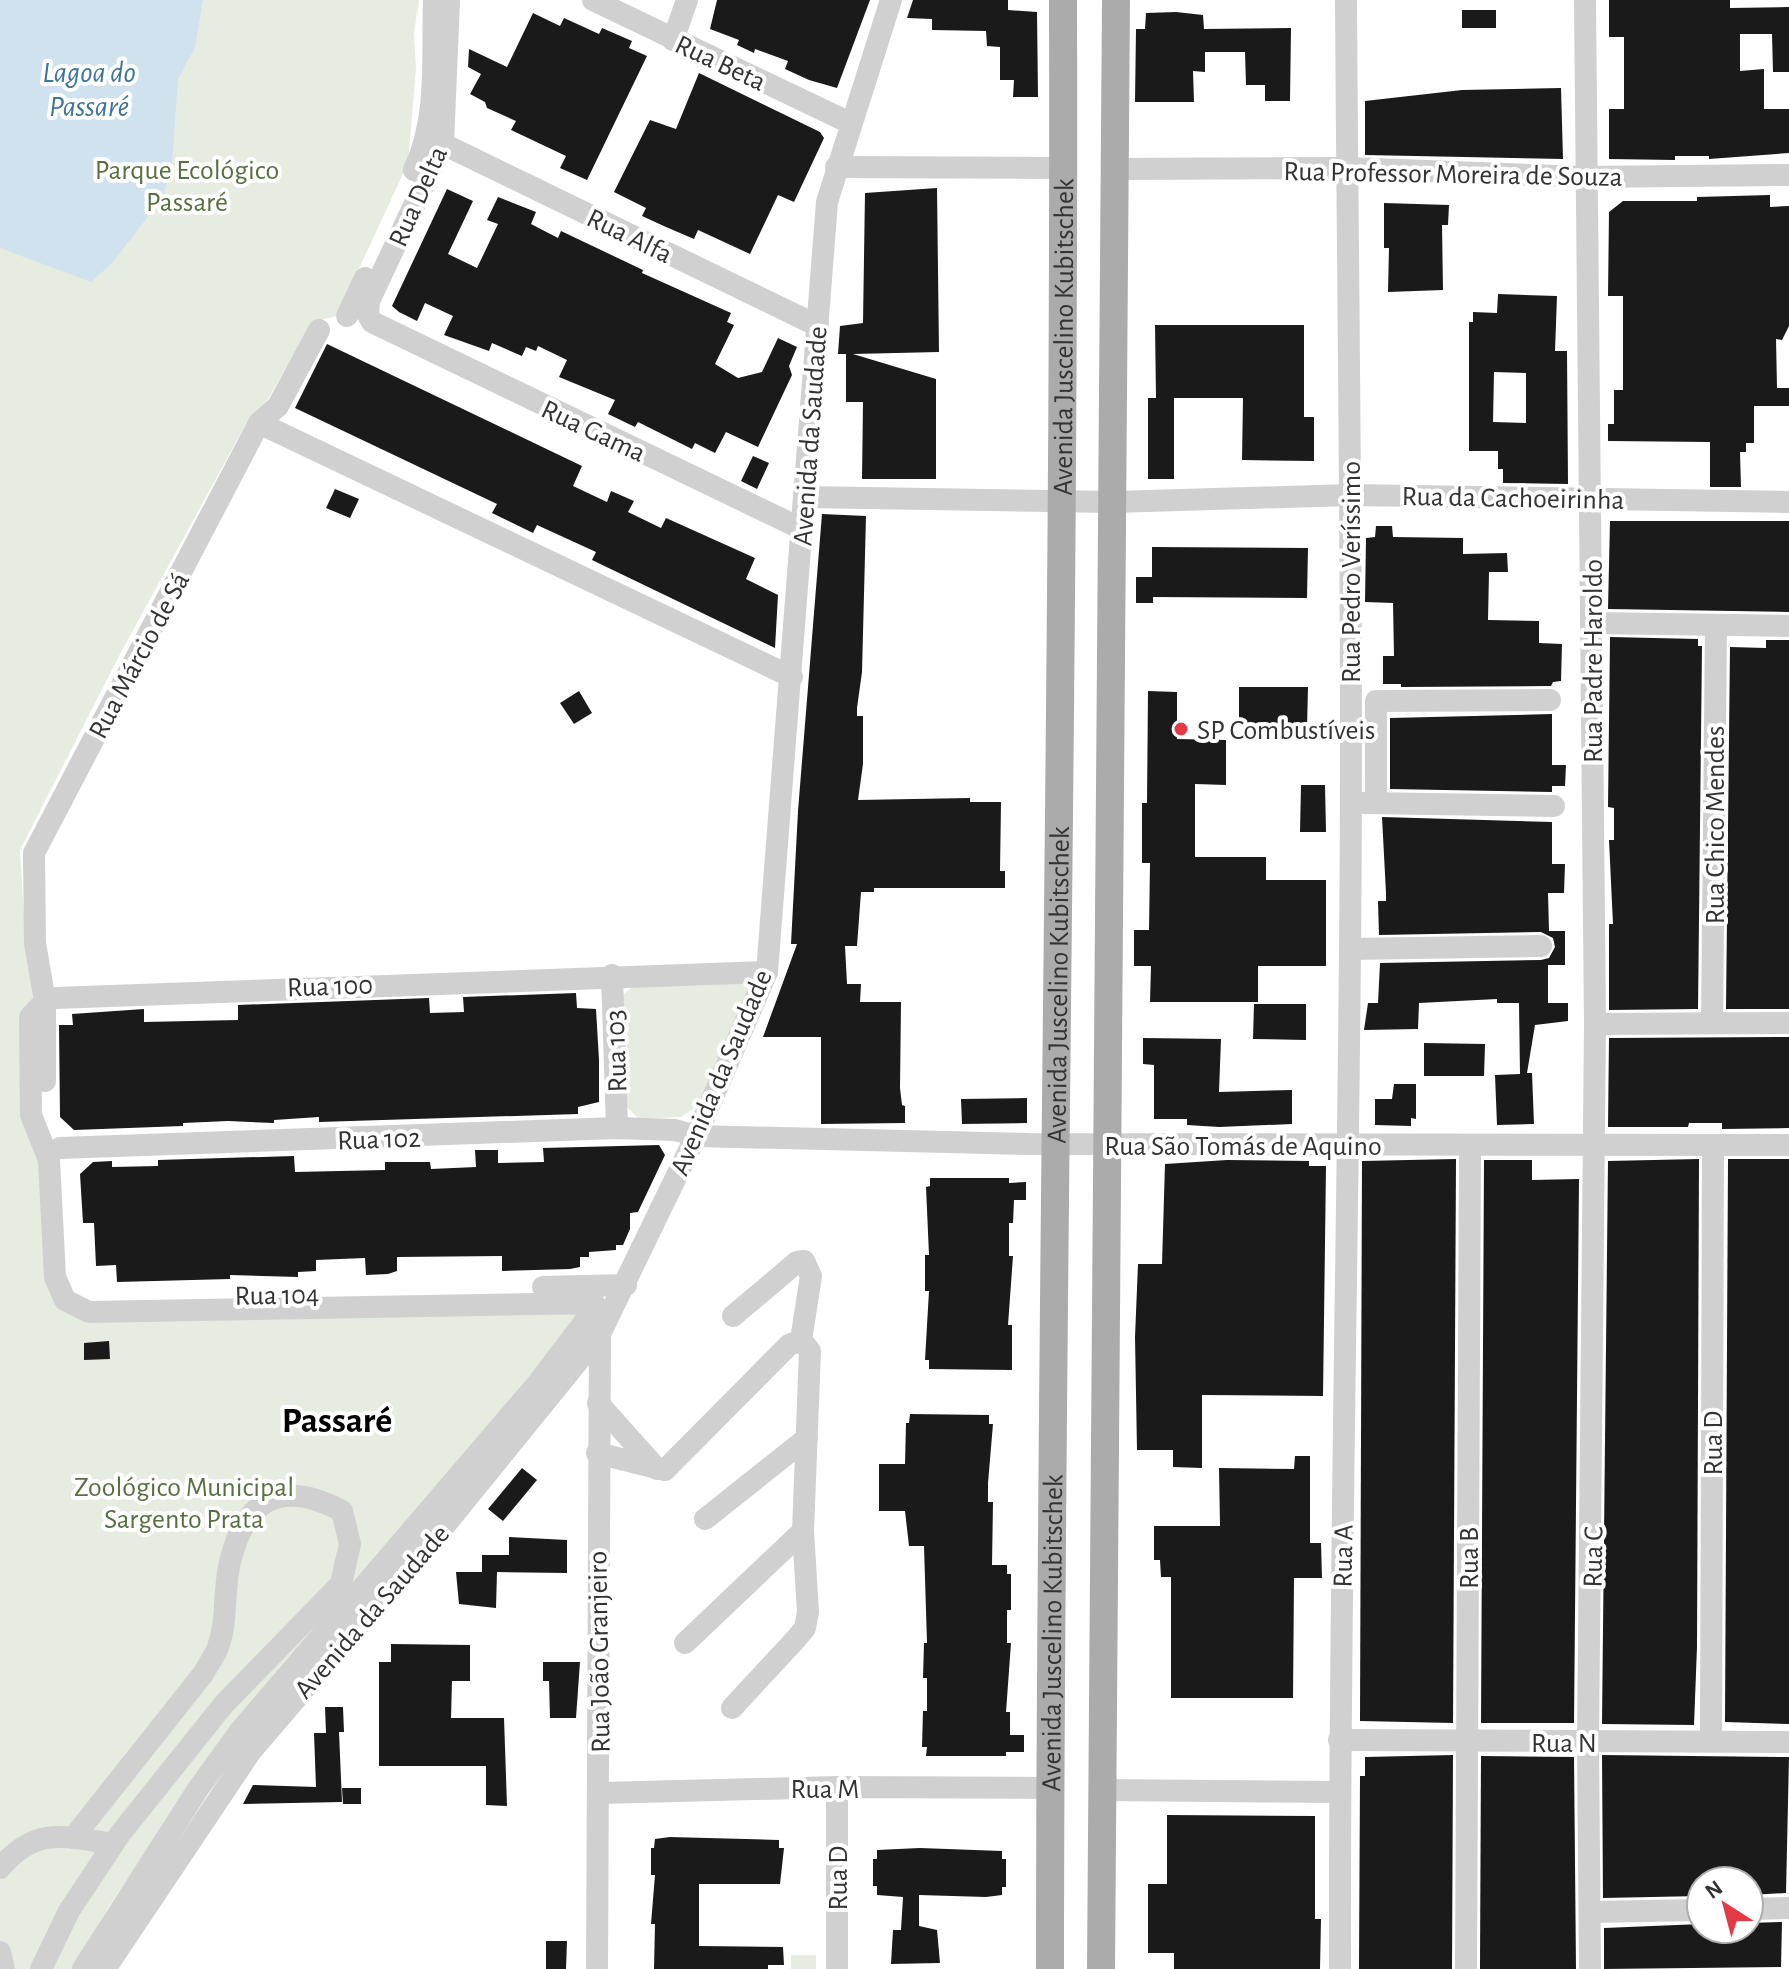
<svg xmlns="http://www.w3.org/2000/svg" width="1789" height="1969" font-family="'Alegreya Sans',sans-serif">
  <rect width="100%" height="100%" fill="#fff"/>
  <g fill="#e6ecdf">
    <polygon points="0,0 419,0 414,33 416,69 408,163 337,316 312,322 268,399 248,420 119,656 20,850 26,948 35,998 39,1159 55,1301 583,1309 148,1849 108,1908 74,1969 0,1969"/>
    <polygon points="743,982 750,992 696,1107 681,1117 639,1119 626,1106 623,995 632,986"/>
    <rect x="791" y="1955" width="25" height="14"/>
  </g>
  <polygon fill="#cfe2ee" points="0,0 203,0 195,47 178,79 172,163 163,197 113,262 91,282 0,248"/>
  <g fill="#1a1a1a" fill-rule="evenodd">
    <polygon points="717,0 870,0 837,88 809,80 785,69 788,61 755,49 754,53 737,45 739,40 710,29"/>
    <polygon points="913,0 1008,0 1008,10 1037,12 1038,97 1013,97 1014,80 1000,80 1000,47 987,46 986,31 932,30 932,19 907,18"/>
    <polygon points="1609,0 1730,0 1730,8 1789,7 1789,72 1773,72 1772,34 1740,34 1740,71 1764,69 1764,109 1789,109 1789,153 1709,159 1709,156 1675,156 1675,160 1609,159 1609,109 1624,109 1624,37 1609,37"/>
    <rect x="1462" y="10" width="34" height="18"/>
    <polygon points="1176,12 1203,15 1204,29 1291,28 1290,101 1265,101 1265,85 1246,85 1245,52 1205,52 1205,72 1193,71 1194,102 1135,102 1136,29 1145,29 1146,13"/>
    <polygon points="533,13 560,26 564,18 599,34 602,28 632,41 629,48 647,56 587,180 560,168 566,156 511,130 516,121 487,108 485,102 470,94 481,74 468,67 469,49 507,67"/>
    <polygon points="699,73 820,132 824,138 794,202 778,195 750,254 698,230 694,239 666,227 642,216 646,208 614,192 650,120 676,129"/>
    <polygon points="1561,88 1563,159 1365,155 1365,101 1462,90"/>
    <polygon points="937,188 939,352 853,354 936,379 936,479 862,479 863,402 846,402 846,354 838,354 840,326 863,323 865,193"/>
    <polygon points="447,189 473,201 448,254 477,268 498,224 487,220 498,197 536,212 531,224 558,238 561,231 643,270 642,273 731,313 727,322 734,325 715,364 738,378 762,372 778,338 797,347 789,366 792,375 758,447 726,432 715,453 695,443 692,449 638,422 635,427 608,414 615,400 559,377 567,360 538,346 536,351 526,347 522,356 492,343 489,351 444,335 453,316 425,303 417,321 399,312 392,306"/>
    <polygon points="1770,195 1770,207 1789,206 1789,326 1782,340 1776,339 1777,388 1789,388 1789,406 1754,406 1754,443 1746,443 1746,452 1740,452 1741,487 1710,487 1710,442 1608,441 1608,424 1614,424 1614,390 1623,390 1623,296 1608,296 1609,212 1623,201 1697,201 1697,197"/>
    <polygon points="1384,203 1449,205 1448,225 1442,225 1443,290 1388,292 1389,248 1384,248"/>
    <path d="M1498,294L1557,296L1555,351H1567L1568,484L1503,483V469H1498V451H1469V322H1473V312L1497,313ZM1494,372L1526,373V423L1493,422Z"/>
    <polygon points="1155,325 1304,325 1304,417 1314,417 1314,461 1242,460 1243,398 1174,398 1174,479 1148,479 1148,398 1156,398"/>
    <polygon points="327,344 582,466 573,486 607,502 611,491 634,501 628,512 661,528 666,518 755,558 746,579 778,595 775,648 592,560 596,552 537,525 533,533 492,513 497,504 295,408"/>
    <polygon points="753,456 769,463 757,489 741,481"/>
    <polygon points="335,489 359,499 350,518 326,508"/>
    <polygon points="822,514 866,516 862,672 857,708 857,716 863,716 863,764 858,800 970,798 970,802 1001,802 1000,871 1005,871 1005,888 874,888 874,892 861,892 857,946 845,946 847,984 861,984 860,1002 901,1002 900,1088 902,1105 905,1106 905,1123 821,1124 821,1037 763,1037 797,944 791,944 798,811"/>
    <polygon points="1610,521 1789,521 1789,612 1608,609"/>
    <polygon points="1376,526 1392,526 1393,537 1463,538 1463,554 1507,553 1508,572 1489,572 1488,620 1539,621 1539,643 1562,644 1561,681 1553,682 1551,686 1401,687 1401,684 1383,684 1383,656 1394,656 1393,603 1365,602 1366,538 1375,537"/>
    <polygon points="1152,547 1308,548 1307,598 1153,597 1153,603 1136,603 1136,577 1152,577"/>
    <polygon points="1610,637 1698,639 1698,646 1702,646 1698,1009 1609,1010 1609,924 1613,924 1609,840 1614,840 1614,808 1608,807"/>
    <polygon points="1766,640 1789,640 1789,1009 1726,1009 1730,647 1766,648"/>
    <polygon points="1239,687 1308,687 1307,728 1239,727"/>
    <polygon points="579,691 592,713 574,724 560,703"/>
    <polygon points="1148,691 1177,692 1177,739 1226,740 1226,785 1195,784 1195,857 1266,857 1266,880 1326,880 1326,966 1258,966 1258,1002 1150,1002 1151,966 1134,966 1134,930 1149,930 1150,863 1142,863 1142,803 1147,803"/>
    <polygon points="1552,714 1552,765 1566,765 1565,786 1552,786 1552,792 1390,789 1390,718"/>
    <polygon points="1301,785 1325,785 1326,832 1300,832"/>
    <polygon points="1382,817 1552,822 1552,864 1565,864 1564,893 1548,893 1549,931 1565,931 1565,965 1548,965 1548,1003 1568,1003 1568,1021 1535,1025 1527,1073 1532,1073 1534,1124 1497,1125 1495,1075 1520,1074 1519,1003 1497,1003 1497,999 1419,1003 1418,1029 1364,1030 1368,1003 1378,1003 1380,963 1541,960 1549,958 1555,947 1553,938 1541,932 1379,935 1378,901 1386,901 1386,893"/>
    <polygon points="576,993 577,1008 596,1009 599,1060 599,1102 578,1107 578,1114 319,1122 319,1117 274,1120 274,1123 228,1121 183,1123 183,1126 74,1130 60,1117 59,1025 73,1025 72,1014 144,1009 144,1022 238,1020 238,1005 429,998 430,1013 464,1012 463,997"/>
    <polygon points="1254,1004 1306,1004 1306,1040 1253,1039"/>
    <polygon points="1789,1037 1789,1128 1722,1129 1722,1123 1689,1123 1688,1127 1608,1127 1609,1038"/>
    <polygon points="1143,1038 1221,1039 1219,1092 1292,1090 1292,1124 1219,1127 1187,1125 1187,1119 1154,1119 1154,1065 1143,1064"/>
    <polygon points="1424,1043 1485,1044 1484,1076 1424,1076"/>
    <polygon points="1394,1084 1416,1084 1416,1119 1411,1118 1411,1126 1375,1125 1375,1099 1392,1099"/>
    <polygon points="1027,1098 1027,1123 962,1124 961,1099"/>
    <polygon points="659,1145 665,1155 638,1212 630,1213 630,1229 623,1245 616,1245 616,1250 589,1252 589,1257 580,1257 580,1267 570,1269 502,1271 502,1256 397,1257 397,1271 388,1274 366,1275 365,1258 316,1260 316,1271 298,1272 298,1277 230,1275 230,1279 117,1282 116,1265 96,1266 94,1223 83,1223 80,1174 93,1162 112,1161 112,1167 158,1166 158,1160 294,1156 295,1172 385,1170 385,1162 430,1162 431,1169 476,1167 475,1150 498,1150 498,1163 544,1162 543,1148"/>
    <polygon points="1456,1159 1453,1723 1360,1721 1362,1161"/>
    <polygon points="1699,1159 1697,1647 1694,1725 1602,1724 1608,1161"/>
    <polygon points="1728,1159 1789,1159 1789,1724 1725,1722"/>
    <polygon points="1227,1160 1309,1161 1309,1166 1326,1166 1323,1396 1202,1395 1202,1468 1173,1467 1173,1450 1137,1450 1135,1337 1138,1264 1162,1264 1165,1164"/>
    <polygon points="1484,1160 1532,1160 1532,1180 1579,1179 1574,1723 1481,1723"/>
    <polygon points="930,1178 1009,1178 1009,1183 1026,1182 1026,1200 1014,1200 1013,1223 1009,1223 1009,1256 1013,1256 1008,1325 1012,1325 1012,1370 929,1369 929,1360 925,1360 929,1291 925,1291 925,1255 929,1255 926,1187 930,1186"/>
    <polygon points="109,1341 110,1359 84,1360 84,1343"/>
    <polygon points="910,1414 989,1415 989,1424 993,1424 988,1483 988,1502 993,1502 992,1565 1007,1565 1007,1574 1011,1574 1011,1610 1007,1610 1007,1643 1011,1643 1006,1712 1010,1712 1010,1735 1024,1735 1024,1752 1006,1752 1006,1756 926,1756 927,1747 922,1747 923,1711 927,1711 927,1678 923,1678 924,1643 927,1643 924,1546 909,1546 905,1511 879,1511 879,1464 905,1464 906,1423 909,1423"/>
    <polygon points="1295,1456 1310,1456 1310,1543 1321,1543 1322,1578 1294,1578 1293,1698 1171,1698 1171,1577 1161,1577 1160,1560 1154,1560 1154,1526 1220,1526 1219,1468 1294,1469"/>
    <polygon points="522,1468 537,1480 503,1521 488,1509"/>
    <polygon points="509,1537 567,1540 567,1573 497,1572 496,1608 459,1604 456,1572 482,1572 482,1555 509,1555"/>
    <polygon points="391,1644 470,1645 470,1681 452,1681 451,1718 504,1718 507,1806 486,1805 486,1766 379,1766 379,1662 391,1662"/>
    <polygon points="543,1662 580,1662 576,1718 550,1718 549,1681 543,1681"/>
    <polygon points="325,1707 343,1707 344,1732 339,1732 342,1802 243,1804 253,1785 316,1787 314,1733 326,1733"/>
    <polygon points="1453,1755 1452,1969 1359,1969 1360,1776 1365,1776 1365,1757"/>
    <polygon points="1602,1755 1789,1757 1786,1893 1749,1895 1749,1881 1701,1881 1701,1896 1603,1898"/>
    <polygon points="1481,1756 1574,1757 1576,1969 1480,1969"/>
    <polygon points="342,1788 361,1788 361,1804 343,1804"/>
    <polygon points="1167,1815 1315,1816 1315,1919 1321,1919 1320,1969 1174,1969 1174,1953 1148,1953 1148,1884 1167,1884"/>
    <polygon points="670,1837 779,1840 779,1848 784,1848 780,1884 699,1884 699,1946 783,1947 784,1965 768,1965 768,1969 654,1969 655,1924 651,1924 655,1875 651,1875 651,1848 654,1848 655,1839"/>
    <polygon points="920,1848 1002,1851 1002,1859 1006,1859 1006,1887 1002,1887 1002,1895 986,1897 919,1895 919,1926 937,1930 940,1963 891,1964 893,1930 901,1930 903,1897 877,1895 877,1886 873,1886 873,1859 877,1859 877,1850"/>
    <polygon points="1782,1922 1781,1967 1604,1969 1604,1928 1701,1924 1701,1929 1749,1929 1749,1923"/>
    <polygon points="546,1941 567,1941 566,1969 546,1969"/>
  </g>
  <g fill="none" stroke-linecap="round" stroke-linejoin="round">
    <g stroke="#d0d0d0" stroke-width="22">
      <polyline points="449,0 443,144 369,301 368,315 372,322 802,529"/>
      <polyline points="593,0 850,123"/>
      <polyline points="1585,0 1595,1024 1588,1742 1590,1969"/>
      <polyline points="673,40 687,0"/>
      <polyline points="443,144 818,326"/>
      <polyline points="836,167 1064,168"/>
      <polyline points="1116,169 1347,168 1584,177 1789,175"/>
      <path d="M414,170C439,117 432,57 434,0"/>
      <polyline points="347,316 365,278"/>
      <polyline points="259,423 792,677"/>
      <polyline points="804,497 1114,502 1351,495 1789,502"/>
      <polyline points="1591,623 1789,626"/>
      <polyline points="1364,803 1554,806"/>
      <polyline points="1376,803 1376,701 1550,700"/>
      <polyline points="1350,949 1541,946"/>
      <polyline points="612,975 617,1128"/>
      <polyline points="1712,1023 1716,626"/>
      <polyline points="1595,1024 1789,1023"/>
      <polyline points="45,1081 45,1001 55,998 767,972"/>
      <polyline points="60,1148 617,1128 675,1130 696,1136 1029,1144 1789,1145"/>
      <polyline points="543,1287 626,1285"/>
      <polyline points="733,1316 797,1262 804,1261 811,1276 801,1340"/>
      <polyline points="598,1403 657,1469"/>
      <polyline points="597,1453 665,1470 789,1345 801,1340 810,1351 803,1531 808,1612 805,1628 795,1640 732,1708"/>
      <polyline points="705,1519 807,1438"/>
      <polyline points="685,1643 803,1531"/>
      <polyline points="1339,1740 1789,1742"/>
      <polyline points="1711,1740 1713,1146"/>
      <polyline points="1103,1790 1340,1792"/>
      <polyline points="600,1793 837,1787 1050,1788"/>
      <path d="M0,1868C36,1826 63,1836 113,1844"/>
      <polyline points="1749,1909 1789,1908"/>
      <polyline points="1590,1912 1701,1910"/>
      <polyline points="0,1952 4,1969"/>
      <path d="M41,1969L69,1911L120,1834L224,1704L341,1584L350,1544L342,1511C283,1480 246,1496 230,1562C223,1590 228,1619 218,1647C215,1656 208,1665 203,1674L73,1838"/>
      <polyline points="83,1969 198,1789 240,1731 537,1384 583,1324 594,1303 89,1312 65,1300 55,1277 49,1160 31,1115 30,1017 45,1001 35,943 34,853 259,423 278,406 319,330"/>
      <polyline points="105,1969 251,1751 450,1519 600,1334 696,1136 767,972 827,202 891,0"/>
      <polyline points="597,1969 600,1334"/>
      <polyline points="837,1969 837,1787"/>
      <path d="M1340,1969C1339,1629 1347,1290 1350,950C1353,633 1348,317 1346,0"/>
      <polyline points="1466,1969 1470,1147"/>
    </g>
    <g stroke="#ababab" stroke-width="28">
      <path id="s1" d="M1050,1969C1050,1313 1065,656 1063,0"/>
      <polyline points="1101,1969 1116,0"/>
    </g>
  </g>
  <circle fill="#e63946" stroke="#fff" stroke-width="3" cx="1181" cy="729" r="8"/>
  <g text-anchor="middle" stroke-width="8" stroke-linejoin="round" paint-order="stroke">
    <g font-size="28" fill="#333" stroke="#fff">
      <text transform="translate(721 62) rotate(25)" y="10">Rua Beta</text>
      <text transform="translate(1453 173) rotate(1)" y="10">Rua Professor Moreira de Souza</text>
      <text transform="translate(417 196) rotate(-66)" y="10">Rua Delta</text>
      <text transform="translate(630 235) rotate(26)" y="10">Rua Alfa</text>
      <text dy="10" stroke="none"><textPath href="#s1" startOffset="1632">Avenida Juscelino Kubitschek</textPath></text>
      <text transform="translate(594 430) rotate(25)" y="10">Rua Gama</text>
      <text transform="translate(809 436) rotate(-86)" y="10">Avenida da Saudade</text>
      <text transform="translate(1513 497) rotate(1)" y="10">Rua da Cachoeirinha</text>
      <text transform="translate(1350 572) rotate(-90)" y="10">Rua Pedro Veríssimo</text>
      <text transform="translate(138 655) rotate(-62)" y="10">Rua Márcio de Sá</text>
      <text transform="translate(1592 661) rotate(-90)" y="10">Rua Padre Haroldo</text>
      <text transform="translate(1714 825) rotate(-90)" y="10">Rua Chico Mendes</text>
      <text dy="10" stroke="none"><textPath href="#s1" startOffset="984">Avenida Juscelino Kubitschek</textPath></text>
      <text transform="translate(330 985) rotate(-2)" y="10">Rua 100</text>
      <text transform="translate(615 1051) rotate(-92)" y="10">Rua 103</text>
      <text transform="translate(720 1072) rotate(-67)" y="10">Avenida da Saudade</text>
      <text transform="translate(379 1138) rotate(-2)" y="10">Rua 102</text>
      <text x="1243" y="1155">Rua São Tomás de Aquino</text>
      <text transform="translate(277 1294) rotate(-1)" y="10">Rua 104</text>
      <text transform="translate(1712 1443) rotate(-90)" y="10">Rua D</text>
      <text transform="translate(1342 1556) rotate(-89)" y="10">Rua A</text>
      <text transform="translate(1592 1557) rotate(-89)" y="10">Rua C</text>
      <text transform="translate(1468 1558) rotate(-90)" y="10">Rua B</text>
      <text transform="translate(371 1611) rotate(-49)" y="10">Avenida da Saudade</text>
      <text dy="10" stroke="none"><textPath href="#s1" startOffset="336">Avenida Juscelino Kubitschek</textPath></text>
      <text transform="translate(598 1652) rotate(-91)" y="10">Rua João Granjeiro</text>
      <text x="1564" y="1752">Rua N</text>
      <text x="825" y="1798">Rua M</text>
      <text transform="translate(837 1878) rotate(-90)" y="10">Rua D</text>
    </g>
    <g font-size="28" fill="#56703f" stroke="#fff">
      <text x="187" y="179">Parque Ecológico<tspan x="187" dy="32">Passaré</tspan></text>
      <text x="184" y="1496">Zoológico Municipal<tspan x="184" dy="32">Sargento Prata</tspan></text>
    </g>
    <g font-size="28" fill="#333" stroke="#fff" text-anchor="start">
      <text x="1197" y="739">SP Combustíveis</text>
    </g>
    <g font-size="30" font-style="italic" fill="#3f7597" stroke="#fff">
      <text x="89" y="82">Lagoa do<tspan x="89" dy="34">Passaré</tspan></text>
    </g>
    <g font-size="36" font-weight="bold" fill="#000" stroke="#fff">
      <text x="337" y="1432">Passaré</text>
    </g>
  </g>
  <g transform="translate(1725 1905) rotate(324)"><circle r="38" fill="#ffffff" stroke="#adadad" stroke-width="2"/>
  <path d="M0-6L14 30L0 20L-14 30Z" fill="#e63946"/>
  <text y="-12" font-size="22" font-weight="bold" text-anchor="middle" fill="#333333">N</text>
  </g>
</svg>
